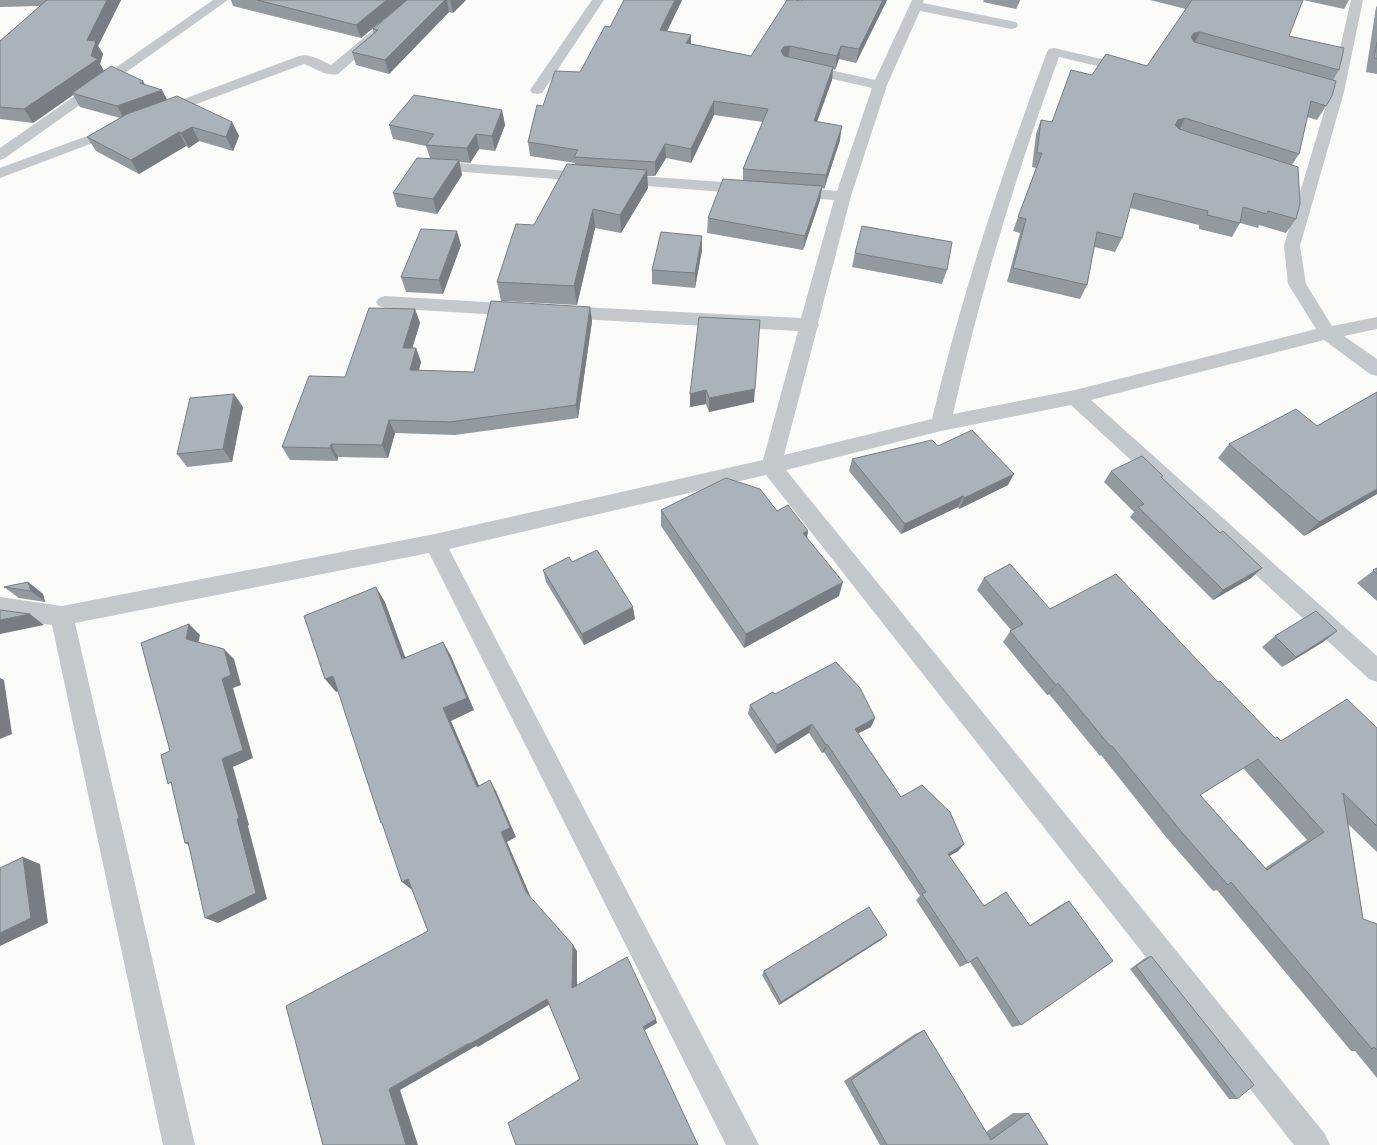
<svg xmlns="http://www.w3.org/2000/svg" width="1377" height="1145" font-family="'Titillium Web',sans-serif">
  <rect width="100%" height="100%" fill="#fafaf8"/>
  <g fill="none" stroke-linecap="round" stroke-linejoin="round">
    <g fill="#c3c8cc" fill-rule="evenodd">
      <polygon points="213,0 228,0 5,158 0,160 0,148"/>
      <path d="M409,0H423L338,74C327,77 314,68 304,64L167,115L162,116L157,115L155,112L157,109L299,56C310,53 322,61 331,65Z"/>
      <polygon points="592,0 604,0 542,93 537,94 532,93 530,90"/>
      <path d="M912,0H924L923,3L1011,21L1016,22L1018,25L1016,28L1011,29L920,11L887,85L851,196L818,323L819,325L817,329L784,455L932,419C962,294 1002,172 1047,52L1049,49L1054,48L1132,66L1134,69L1132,72L1127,73L1059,57C1016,174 980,293 953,414L1075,390L1316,329L1288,284L1284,246L1330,92L1351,0H1363L1344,92L1300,246L1306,284L1332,326L1377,317V329L1344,336L1377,359V376L1370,374L1324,340L1091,400L1377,656V682L1369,679L1071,405L941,431L786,470L1325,1134L1330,1145H1294L766,475L449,549L759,1145H726L429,553L75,623L195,1145H163L52,625L0,617V597L62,606L435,534L763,460L798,331L561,318L555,316L552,312L555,308L561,306L801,318L834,200L791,197L785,195L783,192L785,189L791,187L837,191L872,88L798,71L796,68L798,65L803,64L875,80Z"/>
      <polygon points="117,125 122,126 124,129 122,132 0,178 0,168"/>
      <polygon points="432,161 750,184 756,186 758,189 756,192 750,194 427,169 424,166 427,163"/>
      <polygon points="385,296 519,304 525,306 528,310 525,314 519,316 385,308 379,306 376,302 379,298"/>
    </g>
  </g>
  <g fill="#929a9f" fill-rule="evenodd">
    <polygon points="0,0 121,0 98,46 103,54 100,64 104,71 145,85 162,90 167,100 232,122 239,136 233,151 199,141 189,148 186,146 139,174 96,151 87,137 120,118 80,107 73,95 33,123 0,119 0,41 40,6 0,7"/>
    <polygon points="231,0 466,0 453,13 449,12 389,74 356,65 352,52 374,34 373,29 406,1 361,38 233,6"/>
    <polygon points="682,0 667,31 691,44 751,56 802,0 887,0 856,63 839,59 835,70 833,69 832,80 817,122 840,140 824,189 822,188 820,200 803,250 707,233 708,218 743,180 743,169 763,122 714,115 691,163 666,158 655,176 647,176 648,188 621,233 595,228 577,305 501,301 497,282 534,225 575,165 575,163 530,156 528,142 543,106 580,72 610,27"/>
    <polygon points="984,0 1020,0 1016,9 983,2"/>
    <polygon points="1150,0 1303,0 1289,36 1339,70 1333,80 1326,106 1317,120 1307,117 1299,154 1292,165 1296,219 1286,233 1259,225 1258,228 1240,223 1232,237 1199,229 1199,225 1130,208 1122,238 1115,252 1094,247 1087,285 1080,299 1007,282 1020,233 1013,231 1036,168 1032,167 1036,134 1041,120 1052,122 1092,75 1147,66 1186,9"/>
    <polygon points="1303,0 1349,0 1344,9"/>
    <polygon points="1377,6 1377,74 1366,72 1376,7"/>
    <polygon points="502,110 505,125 495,151 479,149 470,163 459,162 462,175 437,214 397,207 393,193 430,158 426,146 393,139 389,125"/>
    <polygon points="461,245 443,294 406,292 401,277"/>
    <polygon points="702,250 695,288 652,284 652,270"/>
    <polygon points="855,253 947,270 942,284 852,267"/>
    <polygon points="590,307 592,321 578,418 455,435 395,433 388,458 338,457 337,461 290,460 282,447 345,377 415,309 420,323 412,348 416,348 421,362 419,370 474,372"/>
    <polygon points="699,317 754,402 709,412 706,404 690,407 690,394"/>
    <polygon points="1377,392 1377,494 1304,536 1218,458 1229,444 1317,426"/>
    <polygon points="243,407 232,462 187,467 177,454"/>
    <polygon points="938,446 1008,485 959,509 958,507 901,534 849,471 852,459"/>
    <polygon points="1111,471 1161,478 1220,533 1262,568 1251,578 1213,600 1130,517 1134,512 1104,482"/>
    <polygon points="661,510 777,511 808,531 807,537 839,596 744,648 661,526"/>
    <polygon points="572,562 635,619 584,645 546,582 543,570"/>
    <polygon points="1377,568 1377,601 1357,583"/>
    <path d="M984,578L1050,609L1218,682L1275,738L1281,741L1377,728V852L1348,824L1363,919L1377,924V1078L1355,1051H1351L1217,890L1213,891L1166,837L1101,755L1100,756L1049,694L1047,695L1003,642L1011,630L977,590ZM1243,768L1307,840L1265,868L1200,795Z"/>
    <polygon points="28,582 43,594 45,602 19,598 4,587"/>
    <polygon points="1337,631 1323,642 1282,667 1262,647 1275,636"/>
    <polygon points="775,694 871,727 858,733 901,797 964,844 958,851 949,856 984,906 1030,925 1059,906 1069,901 1021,1025 1012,1027 970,962 960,967 916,900 920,896 824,752 822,753 809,733 775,754 748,714 750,705"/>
    <polygon points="887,935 881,940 779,1005 762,975 764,971"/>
    <polygon points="1151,956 1237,1099 1229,1099 1130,969 1145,958"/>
    <polygon points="924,1030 986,1132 1013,1113 1028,1113 1048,1145 880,1145 844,1081 915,1034"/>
  </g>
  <g fill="#777d82">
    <polygon points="107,0 121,0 98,46 103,54 100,64 105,73 72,93 73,95 33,123 24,109 91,56 87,40"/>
    <polygon points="387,0 407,0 361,38 356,25"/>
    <polygon points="445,0 447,0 449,12 389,74 385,60"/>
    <polygon points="450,0 466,0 453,13"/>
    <polygon points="675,0 682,0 661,44 660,30"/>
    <polygon points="883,0 887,0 856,63 859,49"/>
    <polygon points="1019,0 1020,0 1016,9"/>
    <polygon points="1200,32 1193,47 1191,37 1194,33"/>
    <polygon points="691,35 691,48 686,43"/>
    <polygon points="790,46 788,60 780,64 781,51 784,47"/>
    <polygon points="841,46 839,59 835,70 837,56"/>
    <polygon points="833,67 832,80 812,135 814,121"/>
    <polygon points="143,81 150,94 162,90 169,103 125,120 117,106"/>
    <polygon points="714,101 714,115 691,163 691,149"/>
    <polygon points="502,110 505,125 495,151 492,136"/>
    <polygon points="1185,118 1178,133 1175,125 1178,120"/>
    <polygon points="232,122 239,136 233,151 226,137"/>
    <polygon points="842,126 840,140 824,189 826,175"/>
    <polygon points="192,127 199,141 189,148 181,133"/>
    <polygon points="179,132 186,146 139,174 131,160"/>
    <polygon points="476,134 479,149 470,163 467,148"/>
    <polygon points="665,144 666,158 655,176 655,162"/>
    <polygon points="459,160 462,175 437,214 433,199"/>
    <polygon points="647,170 648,188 621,233 620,215"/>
    <polygon points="822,186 820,200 803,250 805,236"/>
    <polygon points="593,209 595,228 577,305 574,286"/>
    <polygon points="457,231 461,245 443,294 439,280"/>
    <polygon points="702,236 702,250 695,288 695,273"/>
    <polygon points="590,307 592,321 578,418 576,405"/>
    <polygon points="415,309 420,323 408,362 403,348"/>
    <polygon points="416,348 421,362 415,384 410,370"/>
    <polygon points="755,389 754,402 709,412 709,398"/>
    <polygon points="706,390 706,404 690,407 690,394"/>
    <polygon points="234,394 243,407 232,462 223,449"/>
    <polygon points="389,420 395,433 388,458 382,445"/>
    <polygon points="331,444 338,457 337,461 330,448"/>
    <polygon points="1014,474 1008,485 959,509 964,498"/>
    <polygon points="1377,489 1377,494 1304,536 1319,522"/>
    <polygon points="963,496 958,507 901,534 905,524"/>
    <polygon points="808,531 805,546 803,533"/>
    <polygon points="1262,568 1251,578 1213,600 1223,590"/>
    <polygon points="28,582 43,594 45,602 31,591"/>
    <polygon points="843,582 839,596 744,648 746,634"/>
    <polygon points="376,587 385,602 411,673 402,659"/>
    <polygon points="633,607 635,619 584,645 582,634"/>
    <polygon points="30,614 44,625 0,634 0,620"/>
    <polygon points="189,624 200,635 197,649 186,639"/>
    <polygon points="1337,631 1323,642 1282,667 1296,657"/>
    <polygon points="443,642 451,656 474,710 451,721 484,797 477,787 443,708"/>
    <polygon points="224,649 234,659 241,685 233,688 253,758 233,767 249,825 248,826 267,899 218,923 205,918 237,819 222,759 222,679"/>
    <polygon points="333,676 343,689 336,692 325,679"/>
    <polygon points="0,678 4,680 12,734 0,739"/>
    <polygon points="1058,683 1049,694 1047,695 1056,685"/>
    <polygon points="875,718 871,727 851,737 855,729"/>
    <polygon points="812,724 809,733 775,754 777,745"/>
    <polygon points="827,744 824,752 822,753 826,745"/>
    <polygon points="490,780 496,791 516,837 507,842 532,900 526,892 501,832"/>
    <polygon points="188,842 197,850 185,843"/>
    <polygon points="964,844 958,851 941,861 948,854"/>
    <polygon points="23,857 40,864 48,923 0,946 0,933"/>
    <polygon points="408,879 418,887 412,890 402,882"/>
    <polygon points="887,935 881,940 779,1005 781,1002"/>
    <polygon points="573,945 577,951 577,992 572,988"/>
    <polygon points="547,999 552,1003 478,1047 476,1046 400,1090 418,1145 406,1145 389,1089"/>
    <polygon points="656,1019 657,1023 645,1030 643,1027"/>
  </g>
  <g fill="#aab3b9" stroke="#777d82" fill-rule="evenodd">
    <polygon points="47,0 107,0 87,40 96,41 91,56 98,59 24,109 0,107 0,41"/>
    <polygon points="257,0 387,0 356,25"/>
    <polygon points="407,0 445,0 385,60 352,52 378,30 373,29"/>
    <polygon points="624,0 675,0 660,30 691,35 686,43 751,56 787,0 795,0 801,1 802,0 883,0 859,49 841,46 837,56 790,46 784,47 781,51 784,56 833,67 814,121 842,126 826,175 743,169 768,109 714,101 691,149 665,144 655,162 574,157 578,150 528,142 537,105 543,106 555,71 580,72 605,26 610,27"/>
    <polygon points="1192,0 1303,0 1289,36 1344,48 1339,70 1200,32 1194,33 1191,37 1194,42 1336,81 1332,96 1326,106 1311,101 1299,154 1185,118 1178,120 1175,125 1179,129 1298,167 1300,204 1296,219 1268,211 1267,214 1243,207 1240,223 1207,215 1208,211 1134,193 1122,238 1097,232 1087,285 1013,268 1026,219 1018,217 1042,153 1037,153 1041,120 1052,122 1071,70 1092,75 1106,54 1147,66"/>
    <polygon points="1377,42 1377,59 1374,58"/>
    <polygon points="111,66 143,81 140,83 162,90 117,106 72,93"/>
    <polygon points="414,95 502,110 492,136 476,134 467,148 426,145 434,134 389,125"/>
    <polygon points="177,96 232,122 226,137 192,127 181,133 179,132 131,160 87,137 127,114"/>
    <polygon points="417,158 459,160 433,199 393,193"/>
    <polygon points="567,164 647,170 620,215 593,209 574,286 497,282 516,224 534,225"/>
    <polygon points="723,179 822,186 805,236 708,218"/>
    <polygon points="862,226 952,242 947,270 855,253"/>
    <polygon points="421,229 457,231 439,280 401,277"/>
    <polygon points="661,232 702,236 695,273 652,270"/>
    <polygon points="491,301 590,307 576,405 450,422 389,420 382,445 331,444 330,448 282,447 309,376 345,377 369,308 415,309 403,348 416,348 410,370 474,372"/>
    <polygon points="699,317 760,320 755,389 709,398 706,390 690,394"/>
    <polygon points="1377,392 1377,489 1319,522 1229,444 1296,409 1317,426"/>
    <polygon points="234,394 223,449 177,454 190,398"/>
    <polygon points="972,430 1014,474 964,498 963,496 905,524 852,459 932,440 938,446"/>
    <polygon points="1142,456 1163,476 1161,477 1220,533 1223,531 1262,568 1223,590 1138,507 1144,504 1111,471"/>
    <polygon points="726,478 760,489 777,511 788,505 808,531 803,533 843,582 746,634 661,510"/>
    <polygon points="597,550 633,607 582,634 543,570 569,557 572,562"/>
    <path d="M1010,564L1050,609L1116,574L1218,682L1220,681L1275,738L1277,737L1281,741L1347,699L1377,728V826L1343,793L1363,919L1377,924V1050L1374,1047L1372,1049L1231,882L1228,885L1179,829L1112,746H1110L1058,683L1056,685L1010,631L1023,624L984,578ZM1258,759L1324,832L1267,870L1200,795Z"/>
    <polygon points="1377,568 1377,574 1373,570"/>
    <polygon points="28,582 31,591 4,587"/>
    <polygon points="376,587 402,659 443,642 467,698 443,708 477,787 490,780 510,828 501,832 526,892 573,945 572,988 627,957 656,1019 643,1027 698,1145 516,1145 508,1123 580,1079 547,999 470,1044 469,1043 389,1089 406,1145 323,1145 286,1006 428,931 408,879 402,882 382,823 381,823 333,676 325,679 304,616"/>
    <polygon points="0,610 30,614 0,620"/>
    <polygon points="1316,611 1337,631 1296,657 1275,636"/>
    <polygon points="189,624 186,639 224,649 231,675 222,679 243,750 222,759 239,818 237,819 256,893 205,918 188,842 185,843 171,782 168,784 161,755 170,751 141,643"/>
    <polygon points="836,662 860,688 875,718 855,729 901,797 922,785 950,812 964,844 948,854 984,906 1006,892 1030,926 1069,901 1113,961 1021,1025 977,957 968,963 922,894 926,892 827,744 826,745 812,724 777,745 750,705 773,692 775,694"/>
    <polygon points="23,857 31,918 0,933 0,868"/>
    <polygon points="869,907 887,935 781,1002 764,971"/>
    <polygon points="1151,956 1254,1085 1237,1099 1136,966"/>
    <polygon points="924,1030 991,1140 1028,1113 1048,1145 887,1145 851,1080"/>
  </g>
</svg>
